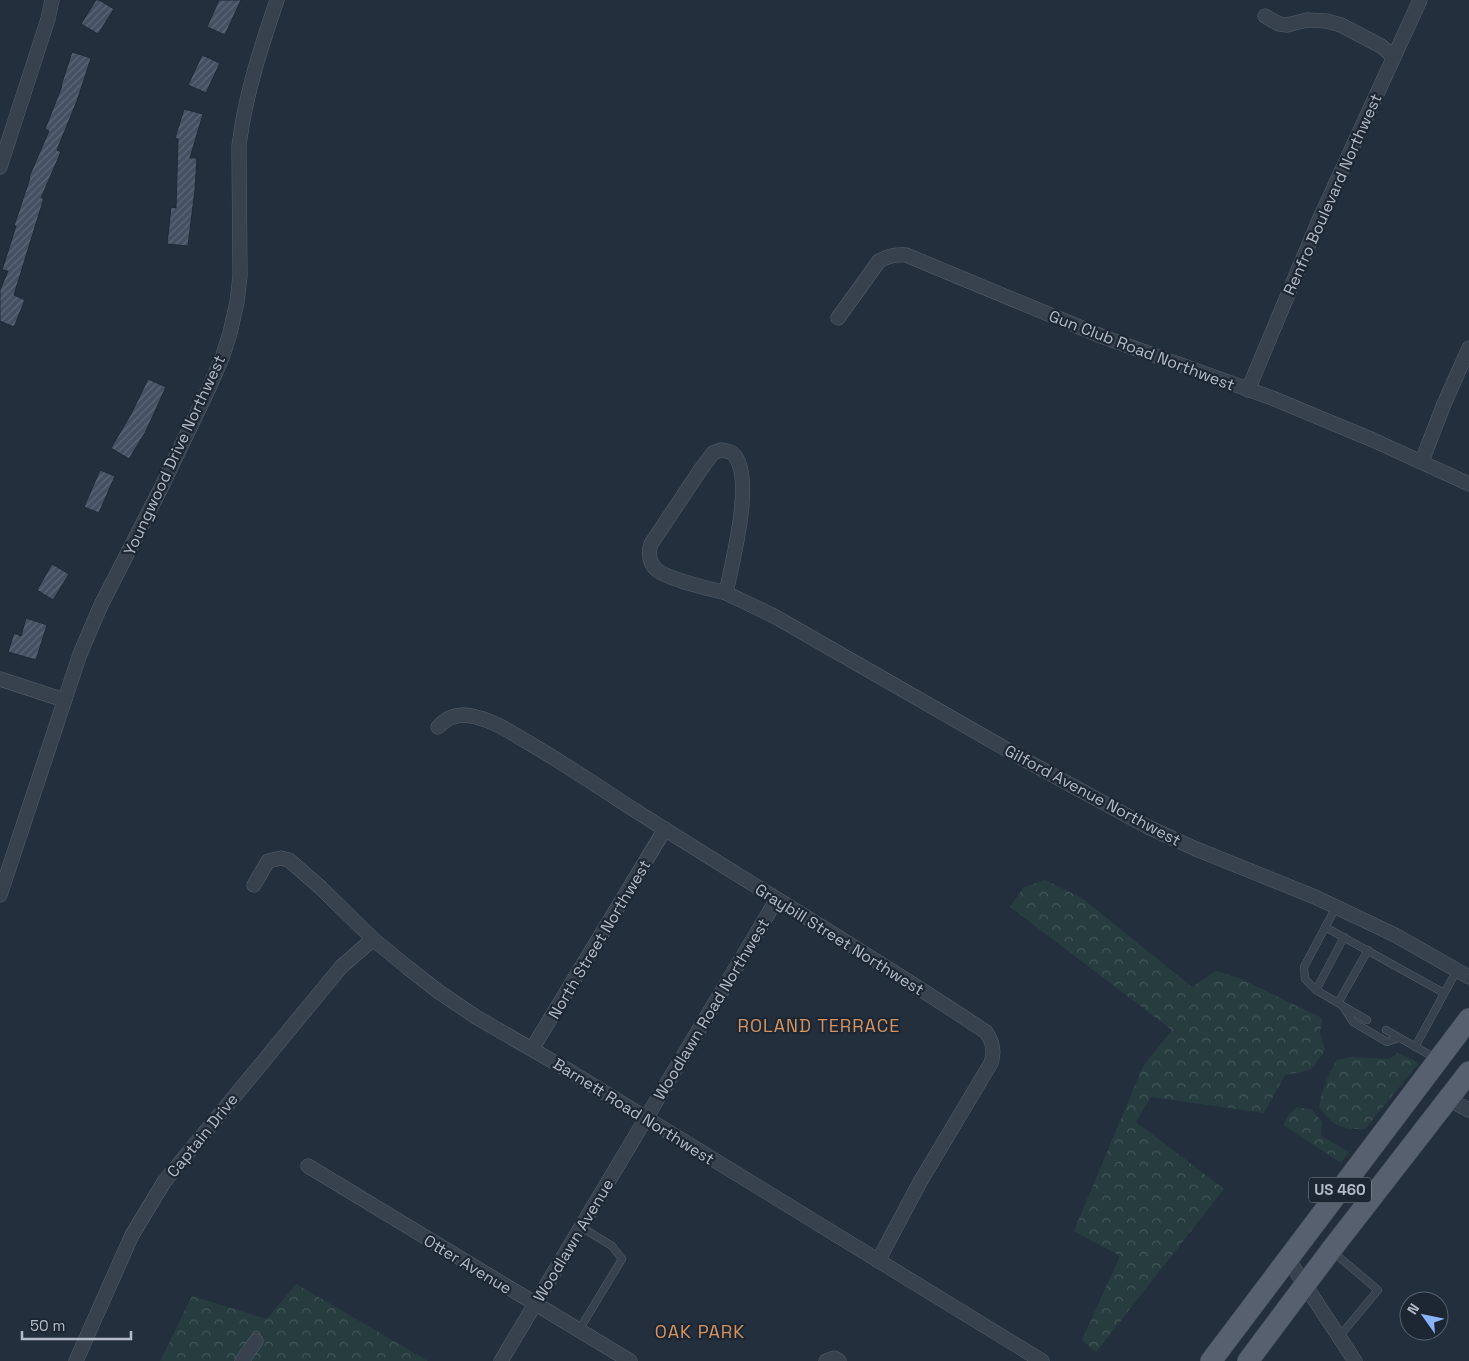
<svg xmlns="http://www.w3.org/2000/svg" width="1469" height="1361" font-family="'Space Grotesk',sans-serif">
  <defs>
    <pattern id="forest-crowns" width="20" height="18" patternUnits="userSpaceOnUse" patternTransform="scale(1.25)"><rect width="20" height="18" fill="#263c3f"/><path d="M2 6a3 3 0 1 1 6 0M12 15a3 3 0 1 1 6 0" fill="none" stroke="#435659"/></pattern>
    <pattern id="building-hatch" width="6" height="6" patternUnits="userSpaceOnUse" patternTransform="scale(1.25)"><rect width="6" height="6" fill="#455162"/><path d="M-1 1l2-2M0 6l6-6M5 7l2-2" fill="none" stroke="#5d6877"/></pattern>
  </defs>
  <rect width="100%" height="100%" fill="#242f3e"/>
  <g fill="url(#forest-crowns)">
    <polygon points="1045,880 1082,898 1192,987 1216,971 1239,978 1322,1018 1320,1033 1325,1050 1311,1070 1285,1075 1264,1113 1151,1097 1136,1122 1224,1189 1096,1352 1082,1340 1120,1256 1074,1231 1143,1066 1172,1030 1010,907 1024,887"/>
    <path d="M1398,1053L1419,1063L1365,1129C1340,1129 1334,1127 1319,1107C1322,1090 1328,1075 1337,1060L1351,1057L1389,1059Z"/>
    <polygon points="1297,1107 1312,1110 1322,1122 1321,1136 1349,1152 1341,1163 1283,1125 1289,1114"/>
    <polygon points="296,1284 428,1361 160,1361 192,1296 267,1319"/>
  </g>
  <g fill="url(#building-hatch)" stroke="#1f2835">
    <polygon points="96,0 99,0 114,9 98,34 81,24"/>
    <polygon points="219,0 241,0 225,35 207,27"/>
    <polygon points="72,52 91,58 77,101 57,150 61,152 41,198 44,198 14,295 25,300 14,327 0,321 0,290 8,271 2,270 16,226 14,226 30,178 29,177 49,131 45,129 62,86 61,86"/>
    <polygon points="202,55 220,63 206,93 188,85"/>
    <polygon points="184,109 203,114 190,158 197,158 195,190 188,246 167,244 171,207 176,208 178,139 175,138"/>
    <polygon points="148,379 166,387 146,431 129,459 111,448 131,414"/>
    <polygon points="100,470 115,476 99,513 84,507"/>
    <polygon points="52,564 69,574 53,600 37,590"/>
    <polygon points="26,618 47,625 36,660 8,652 14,633 21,636"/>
  </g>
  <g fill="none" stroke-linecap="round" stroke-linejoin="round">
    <g stroke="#565f6c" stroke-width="8">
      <g id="lane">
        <polyline points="1336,907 1304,967 1305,979 1316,990 1367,1020"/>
        <polyline points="1325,927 1444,993"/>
        <polyline points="1316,990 1344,937"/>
        <polyline points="1338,1003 1368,950"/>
        <polyline points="1344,1008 1353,1022 1387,1042 1399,1038"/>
        <polyline points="1386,1030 1435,1058"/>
        <polyline points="1415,1047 1457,970"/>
        <polyline points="1333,1252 1378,1290 1339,1337"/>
        <polyline points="579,1330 622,1259 612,1246 581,1227"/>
      </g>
    </g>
    <g stroke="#565f6c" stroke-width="15">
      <g id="street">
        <polyline points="1265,16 1279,24 1287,25 1307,20 1327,21 1341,25 1381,46 1394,57"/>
        <polyline points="0,167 48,19 52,0"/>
        <path d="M838,318L879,261C888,256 895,254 906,255L1101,336L1272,398L1373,440L1469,484"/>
        <polyline points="1248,390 1320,218 1420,0"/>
        <path d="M721,450C727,451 732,451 735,456C754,481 732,563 726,593C711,589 667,579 657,570C649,563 648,553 651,544L701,469L713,453Z"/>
        <polyline points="1422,461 1444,404 1469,348"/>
        <polyline points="726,593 774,616 1025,760 1148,827 1196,849 1315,897 1395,935 1469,977"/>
        <polyline points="0,679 64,700"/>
        <path d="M438,727C449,715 462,713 476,717C493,721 509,731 524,740C562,762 599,787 636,811C752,885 871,955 986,1032C993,1042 995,1051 991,1063L920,1182L878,1261"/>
        <polyline points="254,885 268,861 281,858 289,860 321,888 373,939 407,967 439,992 476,1017 566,1069 1042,1361"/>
        <path d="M0,895L80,654L101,605L161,488L209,388L222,358L230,333L237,302L240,276L239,146C245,96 261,47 277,0"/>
        <polyline points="532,1049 665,829"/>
        <polyline points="1448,1099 1469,1110"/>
        <polyline points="308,1166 630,1361"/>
        <polyline points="1288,1259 1355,1361"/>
        <polyline points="76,1361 132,1235 164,1182 341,967 373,939"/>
        <polyline points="242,1361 256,1341"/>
        <polyline points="501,1361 777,899"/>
        <polyline points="826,1361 834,1358 839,1361"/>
      </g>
    </g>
    <g stroke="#414a57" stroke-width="22">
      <g id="primary">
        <polyline points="1211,1361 1469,1019"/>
        <polyline points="1248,1361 1331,1250 1469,1072"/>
      </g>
    </g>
    <use href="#lane" stroke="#38414e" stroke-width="7"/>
    <use href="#street" stroke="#38414e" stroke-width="14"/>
    <use href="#primary" stroke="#56606e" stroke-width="21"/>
  </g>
  <g text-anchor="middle" stroke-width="4.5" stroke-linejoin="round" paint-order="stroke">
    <rect fill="#1d2633" stroke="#878f9c" stroke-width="1" x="1309" y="1177.5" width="62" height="25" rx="4"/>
    <g font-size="15" font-weight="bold" fill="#b4bcc9">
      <text x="1340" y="1195">US 460</text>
    </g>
    <g font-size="16" fill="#b4bcc9" stroke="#1d2633">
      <text transform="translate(1332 194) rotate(-66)" y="6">Renfro Boulevard Northwest</text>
      <text transform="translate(1142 350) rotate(21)" y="6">Gun Club Road Northwest</text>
      <text transform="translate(174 455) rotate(-65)" y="6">Youngwood Drive Northwest</text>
      <text transform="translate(1093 795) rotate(28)" y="6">Gilford Avenue Northwest</text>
      <text transform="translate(599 939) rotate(-59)" y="6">North Street Northwest</text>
      <text transform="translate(840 939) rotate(32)" y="6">Graybill Street Northwest</text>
      <text transform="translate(711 1009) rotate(-59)" y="6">Woodlawn Road Northwest</text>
      <text transform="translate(634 1111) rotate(32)" y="6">Barnett Road Northwest</text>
      <text transform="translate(202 1135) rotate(-51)" y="6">Captain Drive</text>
      <text transform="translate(573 1240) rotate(-59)" y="6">Woodlawn Avenue</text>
      <text transform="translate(468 1264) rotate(31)" y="6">Otter Avenue</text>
    </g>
    <g font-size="18" letter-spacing="1" fill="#d59563" stroke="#1d2633">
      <text x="819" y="1032">ROLAND TERRACE</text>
      <text x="700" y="1338">OAK PARK</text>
    </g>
  </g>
  <g transform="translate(1424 1316) rotate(303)"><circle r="24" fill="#1d2633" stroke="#59626f"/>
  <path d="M0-4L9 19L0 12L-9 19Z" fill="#8ab4f8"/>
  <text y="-8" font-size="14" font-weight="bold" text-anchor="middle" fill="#b4bcc9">N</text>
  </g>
  <path d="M22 1331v8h109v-8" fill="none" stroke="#b4bcc9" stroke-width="2.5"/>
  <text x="30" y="1331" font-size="15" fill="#b4bcc9" stroke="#1d2633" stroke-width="4" paint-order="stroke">50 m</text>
</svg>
